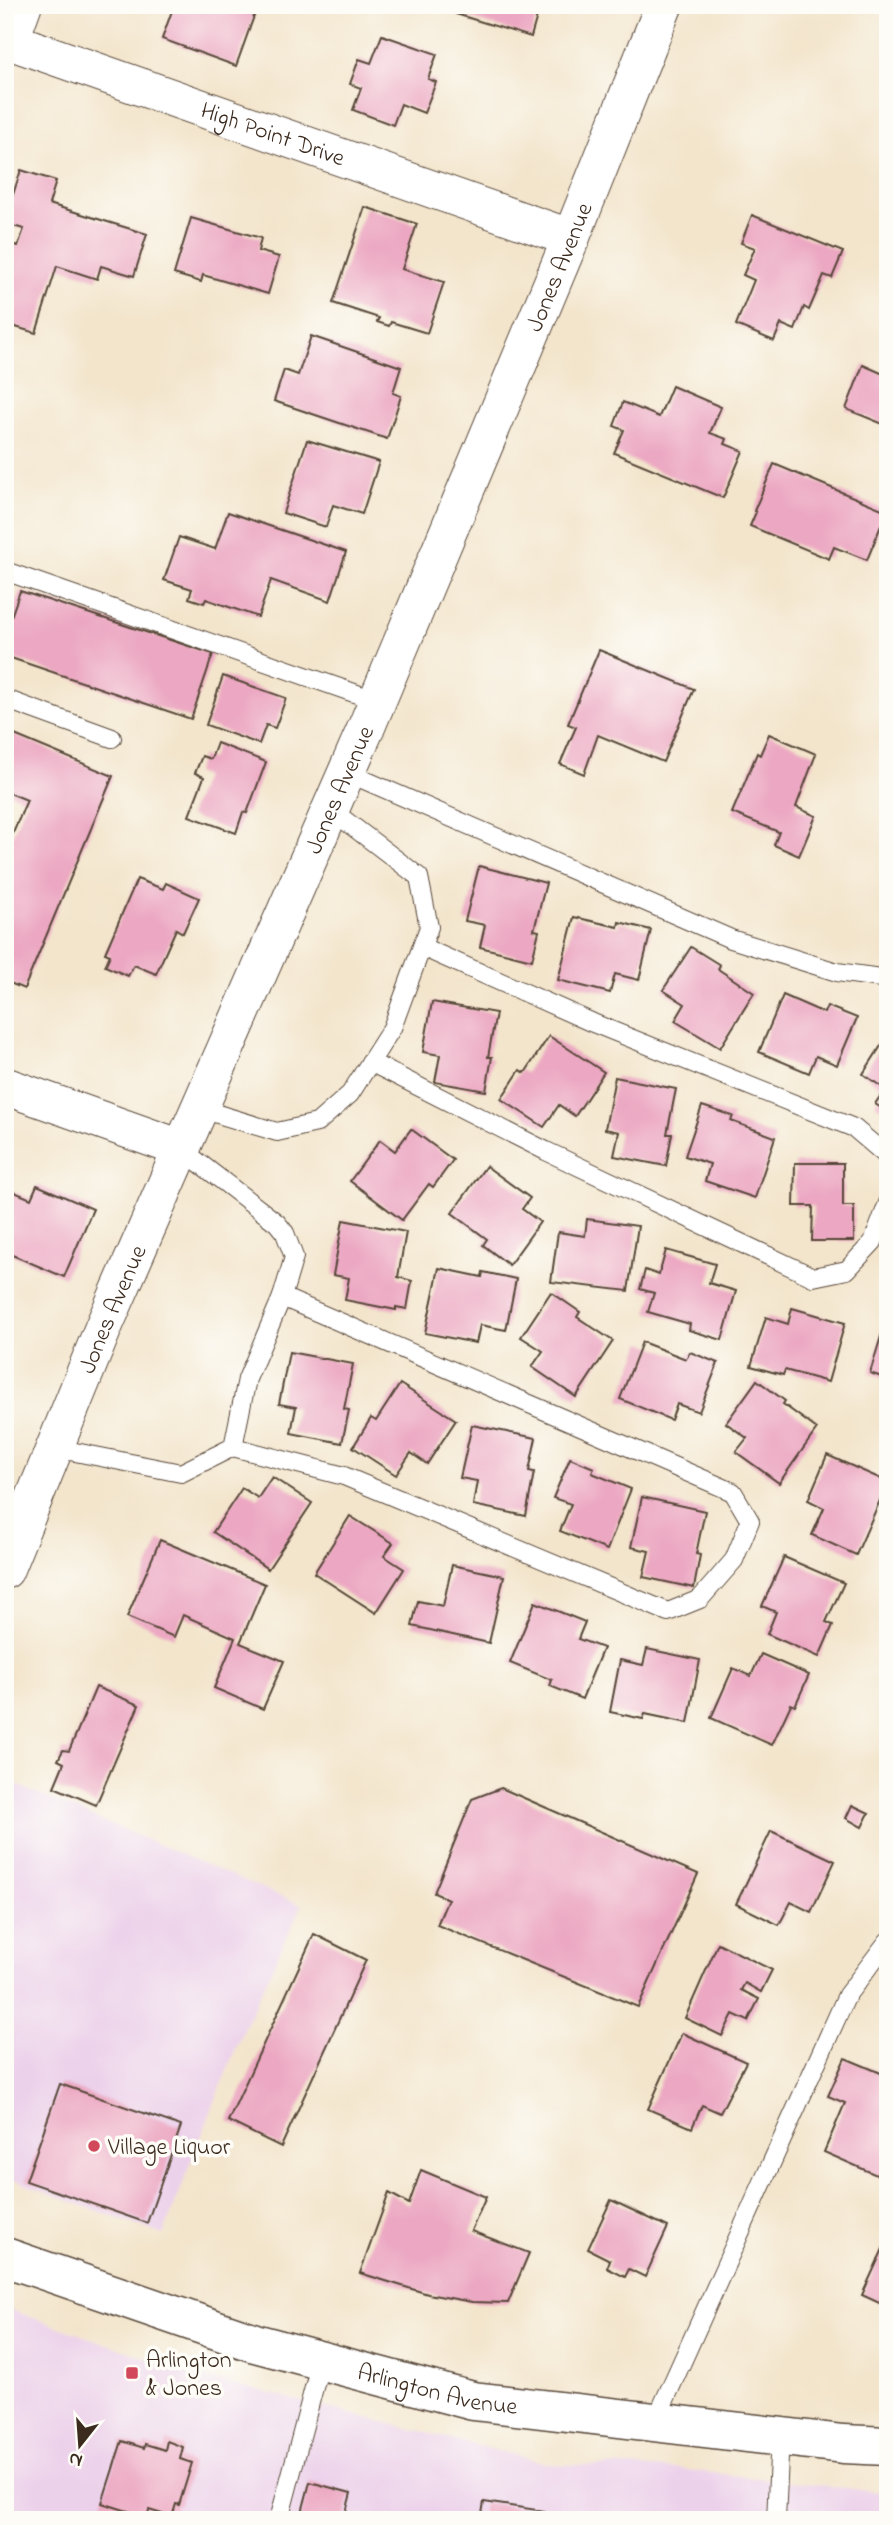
<svg xmlns="http://www.w3.org/2000/svg" width="893" height="2525" font-family="'Indie Flower',sans-serif">
  <rect width="100%" height="100%" fill="#fdfcf7"/>
  <filter id="ink" filterUnits="userSpaceOnUse"><feTurbulence type="fractalNoise" baseFrequency=".0143" numOctaves="2"/><feDisplacementMap in="SourceGraphic" scale="14" xChannelSelector="R" yChannelSelector="G"/><feConvolveMatrix kernelMatrix="1 2 1 2 8 2 1 2 1" color-interpolation-filters="sRGB"/></filter>
  <filter id="wash" filterUnits="userSpaceOnUse"><feTurbulence type="fractalNoise" baseFrequency=".00686" numOctaves="4" result="noise"/><feDisplacementMap in="SourceGraphic" scale="28" xChannelSelector="R" yChannelSelector="G"/><feGaussianBlur stdDeviation="1.57" result="paint"/><feColorMatrix in="noise" values="0 0 0 0 0 0 0 0 0 0 0 0 0 0 0 0 0 1.4 0 .05"/><feComposite in="paint" operator="in"/></filter>
  <g filter="url(#wash)">
    <rect width="100%" height="100%" fill="#f3e5cc"/>
    <g fill="#ecd1ea">
      <polygon points="5,1780 302,1905 244,2027 163,2235 5,2177"/>
      <polygon points="5,2308 192,2374 550,2464 679,2469 888,2493 888,2520 5,2520"/>
    </g>
    <g id="blocks">
      <g fill="#eca8c2">
        <polygon points="174,5 258,5 236,66 162,39"/>
        <polygon points="459,5 540,5 531,37 456,14"/>
        <polygon points="382,35 437,54 428,79 436,82 424,113 401,104 393,125 353,110 361,88 350,84 359,59 371,63"/>
        <polygon points="21,170 56,181 49,204 147,234 134,276 101,266 97,279 57,266 36,333 5,324 5,242 18,246 24,229 5,224 5,219"/>
        <polygon points="365,207 417,224 402,269 444,282 427,333 391,322 389,326 377,322 379,318 333,303"/>
        <polygon points="752,215 843,252 832,278 824,275 809,310 804,307 795,330 781,324 774,341 736,325 754,280 743,275 755,248 741,243"/>
        <polygon points="191,218 261,238 258,251 279,257 268,294 203,275 201,282 174,274"/>
        <polygon points="311,336 401,367 393,393 401,396 387,439 274,401 284,370 298,375"/>
        <polygon points="863,365 888,376 888,426 846,409"/>
        <polygon points="672,386 721,407 710,433 727,439 725,444 743,451 723,498 614,453 624,430 614,426 623,402 659,417"/>
        <polygon points="307,440 379,462 362,514 333,505 326,527 283,513"/>
        <polygon points="774,464 887,511 867,560 834,547 829,559 750,526 756,512 754,511"/>
        <polygon points="228,512 346,552 330,601 271,580 258,617 206,599 204,603 189,598 192,589 164,580 179,537 215,549"/>
        <polygon points="20,591 213,654 191,719 5,656 5,634"/>
        <polygon points="599,650 694,689 663,762 598,735 584,774 560,764 576,727 568,724"/>
        <polygon points="223,676 286,698 275,728 266,725 259,744 206,725"/>
        <polygon points="5,731 113,776 24,989 5,981 5,852 27,800 5,791"/>
        <polygon points="769,734 816,754 796,807 816,816 799,856 774,845 779,832 732,813 757,753 760,755"/>
        <polygon points="217,743 266,762 247,813 243,812 236,833 189,816 204,777 195,773 202,756 211,759"/>
        <polygon points="479,866 546,883 534,930 539,931 532,960 480,947 485,925 465,921"/>
        <polygon points="137,879 163,889 166,883 199,898 183,933 176,929 156,974 134,965 128,976 105,966 110,955 105,953"/>
        <polygon points="574,917 618,927 619,922 651,930 639,980 615,974 610,993 558,980"/>
        <polygon points="691,947 720,965 718,969 754,993 720,1048 675,1021 685,1004 663,990"/>
        <polygon points="783,995 824,1013 827,1006 857,1018 837,1065 816,1056 809,1073 759,1052"/>
        <polygon points="432,1002 496,1013 488,1057 492,1057 486,1091 435,1082 440,1055 423,1052"/>
        <polygon points="888,1035 888,1112 875,1104 885,1089 863,1074"/>
        <polygon points="549,1036 604,1072 575,1116 559,1105 544,1127 501,1099 520,1070 525,1073"/>
        <polygon points="615,1077 676,1089 667,1134 672,1134 666,1166 614,1156 619,1132 605,1129"/>
        <polygon points="702,1106 733,1116 731,1121 775,1137 755,1198 705,1181 710,1164 685,1156"/>
        <polygon points="411,1129 453,1160 433,1187 429,1184 402,1220 350,1181 380,1140 395,1151"/>
        <polygon points="795,1163 843,1163 843,1206 854,1206 854,1241 812,1241 813,1206 794,1206"/>
        <polygon points="486,1166 530,1198 522,1209 540,1222 509,1265 483,1245 487,1239 452,1213"/>
        <polygon points="37,1185 93,1209 64,1277 5,1252 5,1188 31,1199"/>
        <polygon points="587,1219 638,1226 628,1291 551,1282 558,1232 585,1236"/>
        <polygon points="343,1220 406,1232 398,1277 412,1281 407,1309 396,1307 396,1310 345,1300 349,1278 333,1275"/>
        <polygon points="666,1250 715,1264 709,1283 736,1291 722,1340 689,1330 690,1324 648,1312 654,1293 640,1289 645,1270 659,1275"/>
        <polygon points="439,1268 482,1277 483,1272 516,1279 506,1330 480,1325 476,1343 425,1333"/>
        <polygon points="551,1292 580,1312 577,1317 613,1341 576,1397 532,1367 543,1351 521,1337"/>
        <polygon points="792,1308 845,1323 828,1382 785,1370 783,1375 751,1366 766,1317 788,1324"/>
        <polygon points="885,1323 888,1323 888,1379 870,1373"/>
        <polygon points="642,1342 686,1359 690,1352 718,1363 699,1412 677,1404 671,1420 620,1399"/>
        <polygon points="289,1352 353,1364 344,1409 349,1410 342,1443 291,1433 296,1407 279,1404"/>
        <polygon points="757,1380 785,1401 783,1404 817,1429 779,1483 736,1452 747,1438 726,1423"/>
        <polygon points="400,1384 456,1420 427,1464 411,1453 396,1475 353,1447 371,1418 376,1421"/>
        <polygon points="472,1425 536,1438 529,1471 534,1472 526,1516 473,1505 477,1481 460,1478"/>
        <polygon points="827,1455 888,1482 856,1555 812,1535 824,1508 808,1500"/>
        <polygon points="570,1458 594,1468 592,1473 631,1489 607,1550 560,1531 571,1504 553,1498"/>
        <polygon points="272,1477 312,1503 268,1569 213,1532 242,1488 258,1498"/>
        <polygon points="642,1497 705,1511 696,1554 700,1555 694,1588 643,1577 649,1551 631,1547"/>
        <polygon points="350,1516 393,1543 384,1556 404,1569 376,1613 314,1573"/>
        <polygon points="160,1540 265,1584 240,1643 284,1661 263,1709 214,1688 235,1638 183,1615 174,1637 127,1617"/>
        <polygon points="784,1557 844,1583 826,1622 833,1625 819,1657 767,1634 776,1612 762,1606"/>
        <polygon points="452,1565 504,1576 489,1643 412,1626 418,1601 443,1606"/>
        <polygon points="535,1602 585,1622 578,1639 603,1648 582,1699 550,1686 552,1680 510,1663"/>
        <polygon points="647,1649 700,1660 688,1723 645,1714 643,1719 610,1712 620,1660 643,1665"/>
        <polygon points="761,1654 809,1675 795,1706 791,1704 772,1745 711,1718 733,1668 751,1676"/>
        <polygon points="96,1687 139,1705 96,1805 54,1787 64,1763 58,1760 63,1750 69,1751"/>
        <polygon points="501,1788 698,1874 638,2007 437,1925 448,1899 434,1893 472,1799"/>
        <polygon points="852,1805 869,1813 862,1827 846,1818"/>
        <polygon points="771,1831 835,1861 811,1912 791,1902 779,1925 736,1904"/>
        <polygon points="314,1934 366,1960 281,2147 228,2121"/>
        <polygon points="718,1943 772,1970 761,1992 745,1983 741,1990 759,1999 748,2021 733,2014 722,2036 685,2018"/>
        <polygon points="682,2033 746,2062 720,2113 702,2105 692,2128 648,2109"/>
        <polygon points="845,2058 888,2076 888,2180 824,2152 845,2103 828,2096"/>
        <polygon points="60,2084 181,2126 147,2223 26,2181"/>
        <polygon points="421,2170 486,2197 471,2231 529,2253 508,2303 472,2302 428,2294 360,2273 389,2193 409,2204"/>
        <polygon points="611,2200 668,2227 645,2277 629,2269 625,2277 607,2268 610,2260 588,2249"/>
        <polygon points="888,2238 888,2307 862,2295"/>
        <polygon points="122,2441 144,2448 145,2444 165,2450 167,2441 183,2447 180,2459 192,2463 179,2505 176,2504 172,2517 149,2510 147,2517 102,2503"/>
        <polygon points="310,2482 351,2493 344,2520 300,2520"/>
        <polygon points="484,2502 544,2511 543,2520 481,2520"/>
      </g>
    </g>
  </g>
  <g filter="url(#ink)">
    <use href="#blocks" fill-opacity="0" stroke="#574638" stroke-width="2"/>
    <g fill="none" stroke-linecap="round" stroke-linejoin="round">
      <g stroke="#574638" stroke-width="20">
        <g id="service">
          <polyline points="5,571 377,701"/>
          <polyline points="5,699 112,738"/>
          <polyline points="346,772 731,939 837,972 888,979"/>
          <polyline points="422,947 593,1023 854,1128 888,1157"/>
          <polyline points="370,1062 546,1151 813,1277 847,1270 873,1242 888,1203"/>
          <polyline points="198,1108 277,1132 317,1123 350,1094 392,1028 429,927 419,877 330,809"/>
          <polyline points="180,1148 277,1223 285,1233 294,1257 282,1297 247,1379 233,1447"/>
          <polyline points="55,1448 181,1473 233,1447 344,1476 668,1612 700,1599 734,1560 750,1521 733,1492 282,1297"/>
          <polyline points="655,2422 847,1995 888,1941"/>
          <polyline points="279,2520 321,2361"/>
          <polyline points="776,2520 780,2436"/>
        </g>
      </g>
      <g stroke="#574638" stroke-width="39">
        <g id="minor">
          <path id="s1" d="M23,5L10,41L571,238"/>
          <polyline points="5,1086 180,1148"/>
          <path id="s2" d="M5,1570L104,1326L366,728L571,238L664,5"/>
        </g>
      </g>
      <g stroke="#574638" stroke-width="41">
        <g id="primary">
          <path id="s3" d="M5,2257L255,2343L473,2401L843,2444L888,2446"/>
        </g>
      </g>
      <use href="#service" stroke="#fff" stroke-width="18"/>
      <use href="#minor" stroke="#fff" stroke-width="37"/>
      <use href="#primary" stroke="#fff" stroke-width="38"/>
    </g>
  </g>
  <g fill="#d1495b" stroke="#fdfcf7" stroke-width="2.5">
    <circle cx="94" cy="2146" r="7"/>
    <rect x="125" y="2366" width="14" height="14" rx="3.5"/>
  </g>
  <g text-anchor="middle" stroke-width="7" stroke-linejoin="round" paint-order="stroke">
    <g font-size="24" fill="#3b2a1e" stroke="#fdfcf7">
      <text dy="8" stroke="none"><textPath href="#s1" startOffset="317">High Point Drive</textPath></text>
      <text dy="8" stroke="none"><textPath href="#s2" startOffset="1416">Jones Avenue</textPath></text>
      <text dy="8" stroke="none"><textPath href="#s2" startOffset="849">Jones Avenue</textPath></text>
      <text dy="8" stroke="none"><textPath href="#s2" startOffset="282">Jones Avenue</textPath></text>
      <text dy="8" stroke="none"><textPath href="#s3" startOffset="453">Arlington Avenue</textPath></text>
    </g>
    <g font-size="24" fill="#3b2a1e" stroke="#fdfcf7" text-anchor="start">
      <text x="108" y="2154">Village Liquor</text>
      <text x="146" y="2367">Arlington<tspan x="146" dy="28">&amp; Jones</tspan></text>
    </g>
  </g>
  <rect width="893" height="2525" fill="none" stroke="#fdfcf7" stroke-width="28"/>
  <g transform="translate(80 2445) rotate(197)" stroke="#fdfcf7" stroke-width="5" paint-order="stroke">
  <path d="M0-5L12 26L0 18L-12 26Z" fill="#3b2a1e"/>
  <text y="-10" font-size="19" font-weight="bold" text-anchor="middle" fill="#3b2a1e">N</text>
  </g>
</svg>
